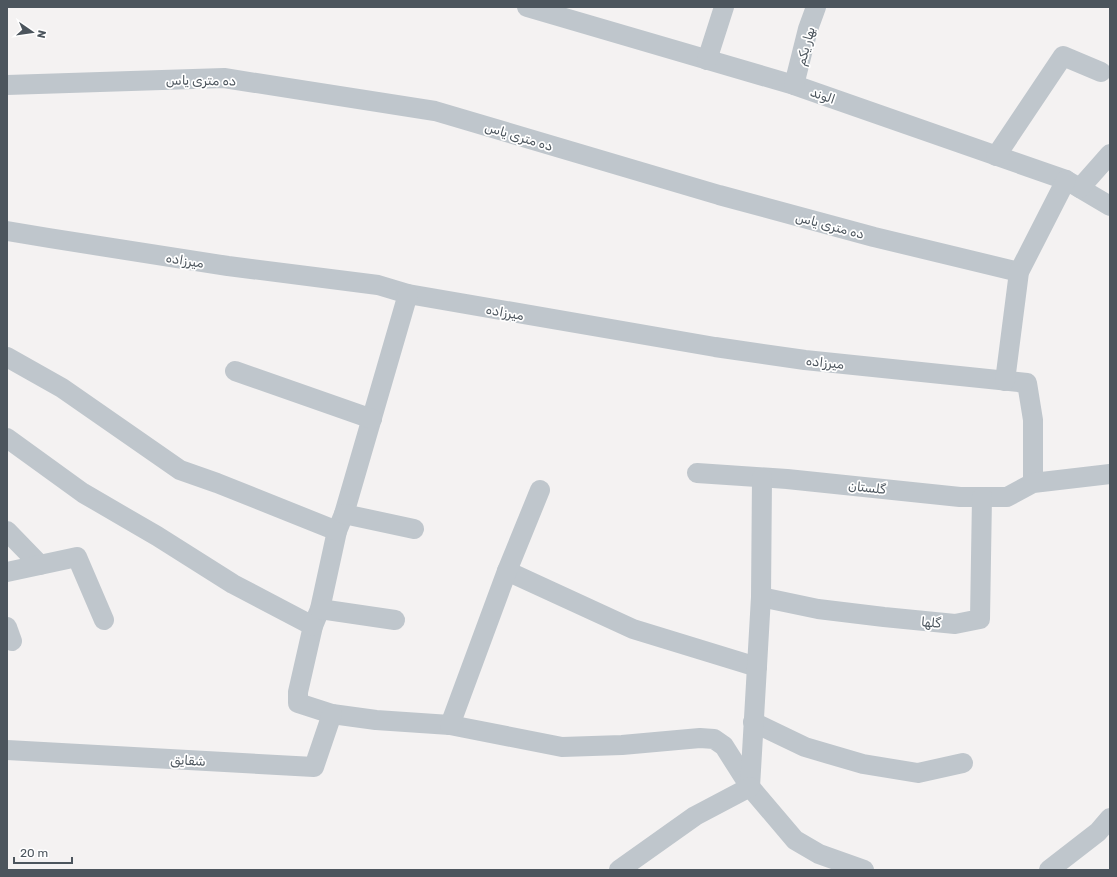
<svg xmlns="http://www.w3.org/2000/svg" width="1117" height="877" font-family="Rubik,'Noto Naskh Arabic',sans-serif">
  <rect width="100%" height="100%" fill="#f4f2f2"/>
  <g fill="none" stroke-linecap="round" stroke-linejoin="round">
    <g stroke="#bfc6cc" stroke-width="20">
      <polyline points="527,7 794,85 1066,180 1110,206"/>
      <polyline points="707,60 724,7"/>
      <polyline points="7,85 224,78 435,111 719,195 874,237 1019,272"/>
      <polyline points="794,85 808,29 816,7"/>
      <polyline points="996,156 1063,56 1101,72"/>
      <polyline points="1080,188 1110,154"/>
      <polyline points="7,231 49,238 228,266 378,285 408,294 715,347 805,360 1027,383 1033,420 1033,483"/>
      <polyline points="408,294 344,514 337,531 320,609 313,626 298,692 298,703 332,714 376,720 450,725 562,747 622,745 700,738 714,739 724,746 750,787 795,840 819,854 864,870"/>
      <polyline points="7,357 62,388 180,470 217,483 337,531"/>
      <polyline points="235,371 372,419"/>
      <polyline points="1005,381 1019,272 1066,180"/>
      <polyline points="7,438 83,493 157,536 233,584 313,626"/>
      <polyline points="697,473 787,479 960,497 1007,497 1033,483 1110,474"/>
      <polyline points="344,514 414,529"/>
      <polyline points="7,531 40,565"/>
      <polyline points="507,571 633,629 757,667"/>
      <polyline points="7,572 77,557 104,620"/>
      <polyline points="761,597 818,609 884,617 955,624 980,619 982,497"/>
      <polyline points="320,609 395,620"/>
      <polyline points="7,627 12,641"/>
      <polyline points="753,722 805,747 863,764 918,773 963,763"/>
      <polyline points="450,725 507,571 540,490"/>
      <polyline points="7,750 314,767 332,714"/>
      <polyline points="750,787 761,597 762,478"/>
      <polyline points="619,870 695,816 750,787"/>
      <polyline points="1049,870 1098,832 1110,818"/>
    </g>
  </g>
  <g text-anchor="middle" stroke-width="3.5" stroke-linejoin="round" paint-order="stroke">
    <g font-size="13" fill="#4c555d" stroke="#fff">
      <text transform="translate(805 46) rotate(-75)" y="5">بهار یکم</text>
      <text transform="translate(201 80) rotate(1)" y="5">ده متری یاس</text>
      <text transform="translate(823 95) rotate(19)" y="5">الوند</text>
      <text transform="translate(519 136) rotate(17)" y="5">ده متری یاس</text>
      <text transform="translate(830 225) rotate(15)" y="5">ده متری یاس</text>
      <text transform="translate(185 260) rotate(9)" y="5">میرزاده</text>
      <text transform="translate(505 312) rotate(10)" y="5">میرزاده</text>
      <text transform="translate(825 362) rotate(6)" y="5">میرزاده</text>
      <text transform="translate(867 487) rotate(6)" y="5">گلستان</text>
      <text transform="translate(931 622) rotate(5)" y="5">گلها</text>
      <text transform="translate(188 760) rotate(3)" y="5">شقایق</text>
    </g>
  </g>
  <rect width="1117" height="877" fill="none" stroke="#4c555d" stroke-width="16"/>
  <g transform="translate(32 32) rotate(103)" stroke="#ffffff" stroke-width="3" paint-order="stroke">
  <path d="M0-3L7 15L0 10L-7 15Z" fill="#4c555d"/>
  <text y="-6" font-size="11" font-weight="bold" text-anchor="middle" fill="#4c555d">N</text>
  </g>
  <path d="M14 857v6h58v-6" fill="none" stroke="#4c555d" stroke-width="2"/>
  <text x="20" y="857" font-size="12" fill="#4c555d" stroke="#ffffff" stroke-width="3" paint-order="stroke">20 m</text>
</svg>
